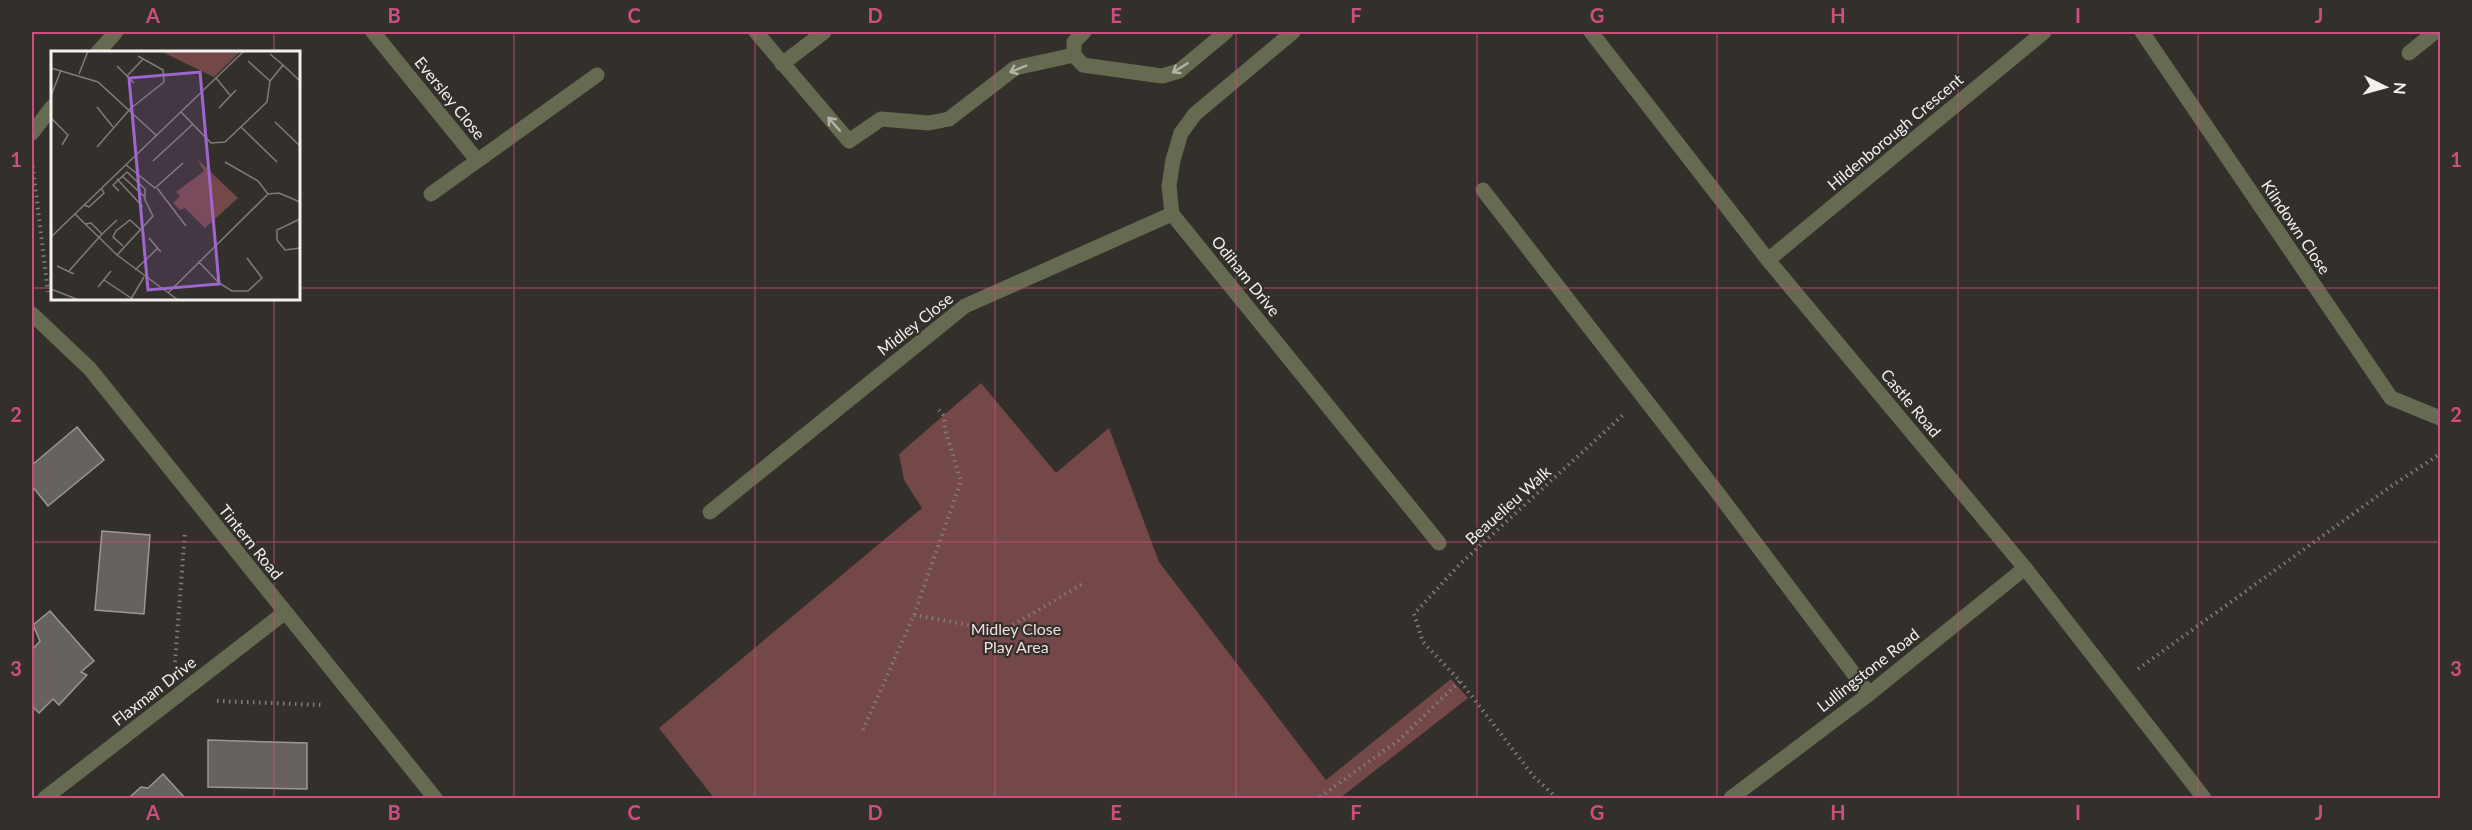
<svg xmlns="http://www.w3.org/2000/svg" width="2472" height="830" font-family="Lato,sans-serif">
  <rect width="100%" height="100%" fill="#33302c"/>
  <polygon fill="#744748" points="981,383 1056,473 1109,428 1159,562 1326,780 1451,679 1468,698 1340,798 714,798 659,728 922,508 904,480 899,454"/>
  <g fill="#68625f" stroke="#9d9793" stroke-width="1.5">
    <polygon points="77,427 104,460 48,506 32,486 32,465"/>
    <polygon points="102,531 150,535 144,614 95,610"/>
    <polygon points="50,611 94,661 81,672 87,675 59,705 53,699 39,713 32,706 32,650 40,641 33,625"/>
    <polygon points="208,740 307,743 307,789 208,787"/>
    <polygon points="163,774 185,798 129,798 141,787 148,788"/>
  </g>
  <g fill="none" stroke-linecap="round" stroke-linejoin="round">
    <g stroke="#807d7a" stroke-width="4" stroke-dasharray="1.5 4.5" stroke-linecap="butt">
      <polyline points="32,160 48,292"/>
      <polyline points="914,615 1003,631 1084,583"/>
      <polyline points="175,662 185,532"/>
      <polyline points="2138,669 2393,485 2440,454"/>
      <polyline points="217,701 323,705"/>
      <polyline points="863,730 914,615 961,481 945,430 944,416 939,410"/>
      <polyline points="1320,797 1399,740 1460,681"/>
      <polyline points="1557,798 1534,777 1460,681 1423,642 1414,614 1460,564 1623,415"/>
    </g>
    <g stroke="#666a50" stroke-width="15">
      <polyline points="373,32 477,160"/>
      <polyline points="756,32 849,141 881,119 929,123 949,119 1015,68 1074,55"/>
      <polyline points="1084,32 1074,42 1074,55 1083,65 1162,76 1179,71 1226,32"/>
      <polyline points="1293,32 1195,114 1181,133 1173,160 1169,186 1172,214 1439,543"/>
      <polyline points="1591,32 1768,260 2025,568 2204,798"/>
      <polyline points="2142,32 2391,398 2440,418"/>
      <polyline points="98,52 116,32"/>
      <polyline points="2409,53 2435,32"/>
      <polyline points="782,64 824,32"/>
      <polyline points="32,133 52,107"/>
      <polyline points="1483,190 1717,492 1869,694"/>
      <polyline points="431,194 597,75"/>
      <polyline points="1768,260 2044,32"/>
      <polyline points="32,314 90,369 435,798"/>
      <polyline points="710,512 965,306 1172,214"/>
      <polyline points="45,798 284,613"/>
      <polyline points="1731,798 1869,694 2025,568"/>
    </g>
  </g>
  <defs><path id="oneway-shaft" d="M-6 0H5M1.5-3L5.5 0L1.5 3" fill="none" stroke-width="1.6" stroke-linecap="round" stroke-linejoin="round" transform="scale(1.5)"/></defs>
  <g stroke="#b3b4a7">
    <use href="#oneway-shaft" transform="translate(1180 68) rotate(148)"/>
    <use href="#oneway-shaft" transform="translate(1018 69) rotate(158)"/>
    <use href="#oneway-shaft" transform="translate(834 124) rotate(-131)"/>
  </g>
  <path fill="none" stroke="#ce4e80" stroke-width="1.5" stroke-opacity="0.55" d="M274,32V52M514,32V798M755,32V798M995,32V798M1236,32V798M1477,32V798M1717,32V798M1958,32V798M2198,32V798M32,288H52M298,288H2440M274,298V798M32,542H2440"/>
  <g text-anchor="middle" stroke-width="4.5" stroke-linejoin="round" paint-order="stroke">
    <g font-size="16" fill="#f2f1ee" stroke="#33302c">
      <text transform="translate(450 98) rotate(51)" y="6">Eversley Close</text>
      <text transform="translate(1895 132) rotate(-40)" y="6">Hildenborough Crescent</text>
      <text transform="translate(2296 227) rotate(56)" y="6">Kilndown Close</text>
      <text transform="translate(1246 276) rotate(51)" y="6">Odiham Drive</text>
      <text transform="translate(915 324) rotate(-38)" y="6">Midley Close</text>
      <text transform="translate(1911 403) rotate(50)" y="6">Castle Road</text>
      <text transform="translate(1508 505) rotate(-42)" y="6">Beauelieu Walk</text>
      <text transform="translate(251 542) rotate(51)" y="6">Tintern Road</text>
      <text transform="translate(1868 670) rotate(-38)" y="6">Lullingstone Road</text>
      <text transform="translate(154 691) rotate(-38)" y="6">Flaxman Drive</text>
    </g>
    <g font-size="16" fill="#f2dddd" stroke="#33302c">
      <text x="1016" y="635">Midley Close<tspan x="1016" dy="18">Play Area</tspan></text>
    </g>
  </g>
  <g transform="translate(51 51)">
    <rect width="249" height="249" fill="#33302c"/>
    <path d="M109,0H190L163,26ZM146,108L187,147L154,177L134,157L129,159L122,152L129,145L125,141L153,120Z" fill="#744748"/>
    <path fill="none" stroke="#7f7d7a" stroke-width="1.5" d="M197,10L219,30M232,14L249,30M66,15L83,32M0,17L47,31L106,85M28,23L37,0M76,25L92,8M165,27L179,44M0,45L10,19M46,56L62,76M168,57L185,39M130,61L160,92L174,91L216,51L219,30L232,14L219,3M0,67L17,84L11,94M224,71L249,95M190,76L226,111M46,96L79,58L113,31L112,19L87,5M102,110L142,73M174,111L207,130L217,143M75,114L104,137L132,112M66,128L91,155L89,160M106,137L135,175M68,140L62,134L76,121L94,138V146L71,125M33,154L38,156L53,142L51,138M24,163L66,204L127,249M249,168L226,179V189L234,199L249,197M51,183L66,169M0,186L193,0M98,187L110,201M72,195L62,186L65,180L79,169L89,178M66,204L102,165L93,147M147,210L168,232L181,240H197L211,227L196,207M6,215L23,223M84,219L107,197M18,220L51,183L40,172L34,173M53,229L80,247M47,236L60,220M0,238L28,249M117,242L217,143L228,142L249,151M80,248L93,226"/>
    <path fill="#9f67cd" fill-opacity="0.15" stroke="#9f67cd" stroke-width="3" d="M149,21L168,233L97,239L78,27Z"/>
    <rect width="249" height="249" fill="none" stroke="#f2f1ee" stroke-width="3"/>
  </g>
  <rect width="2472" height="830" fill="none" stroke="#33302c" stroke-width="66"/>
  <g transform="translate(2385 87) rotate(95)" stroke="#33302c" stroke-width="4.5" paint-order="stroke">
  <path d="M0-4.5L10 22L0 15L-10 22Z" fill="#f2f1ee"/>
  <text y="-9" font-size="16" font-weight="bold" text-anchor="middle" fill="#f2f1ee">N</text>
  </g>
  <rect x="33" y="33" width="2406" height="764" fill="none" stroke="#ce4e80" stroke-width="2"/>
  <g font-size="20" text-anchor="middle" font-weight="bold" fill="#ce4e80">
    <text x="153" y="23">A</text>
    <text x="394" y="23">B</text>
    <text x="634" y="23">C</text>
    <text x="875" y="23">D</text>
    <text x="1116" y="23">E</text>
    <text x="1356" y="23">F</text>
    <text x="1597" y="23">G</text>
    <text x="1838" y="23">H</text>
    <text x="2078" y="23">I</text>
    <text x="2319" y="23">J</text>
    <text x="16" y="167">1</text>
    <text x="2456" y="167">1</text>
    <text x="16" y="422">2</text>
    <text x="2456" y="422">2</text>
    <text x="16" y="676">3</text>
    <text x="2456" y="676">3</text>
    <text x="153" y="820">A</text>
    <text x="394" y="820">B</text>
    <text x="634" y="820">C</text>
    <text x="875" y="820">D</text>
    <text x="1116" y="820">E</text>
    <text x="1356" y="820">F</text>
    <text x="1597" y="820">G</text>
    <text x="1838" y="820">H</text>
    <text x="2078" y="820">I</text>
    <text x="2319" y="820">J</text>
  </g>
</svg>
